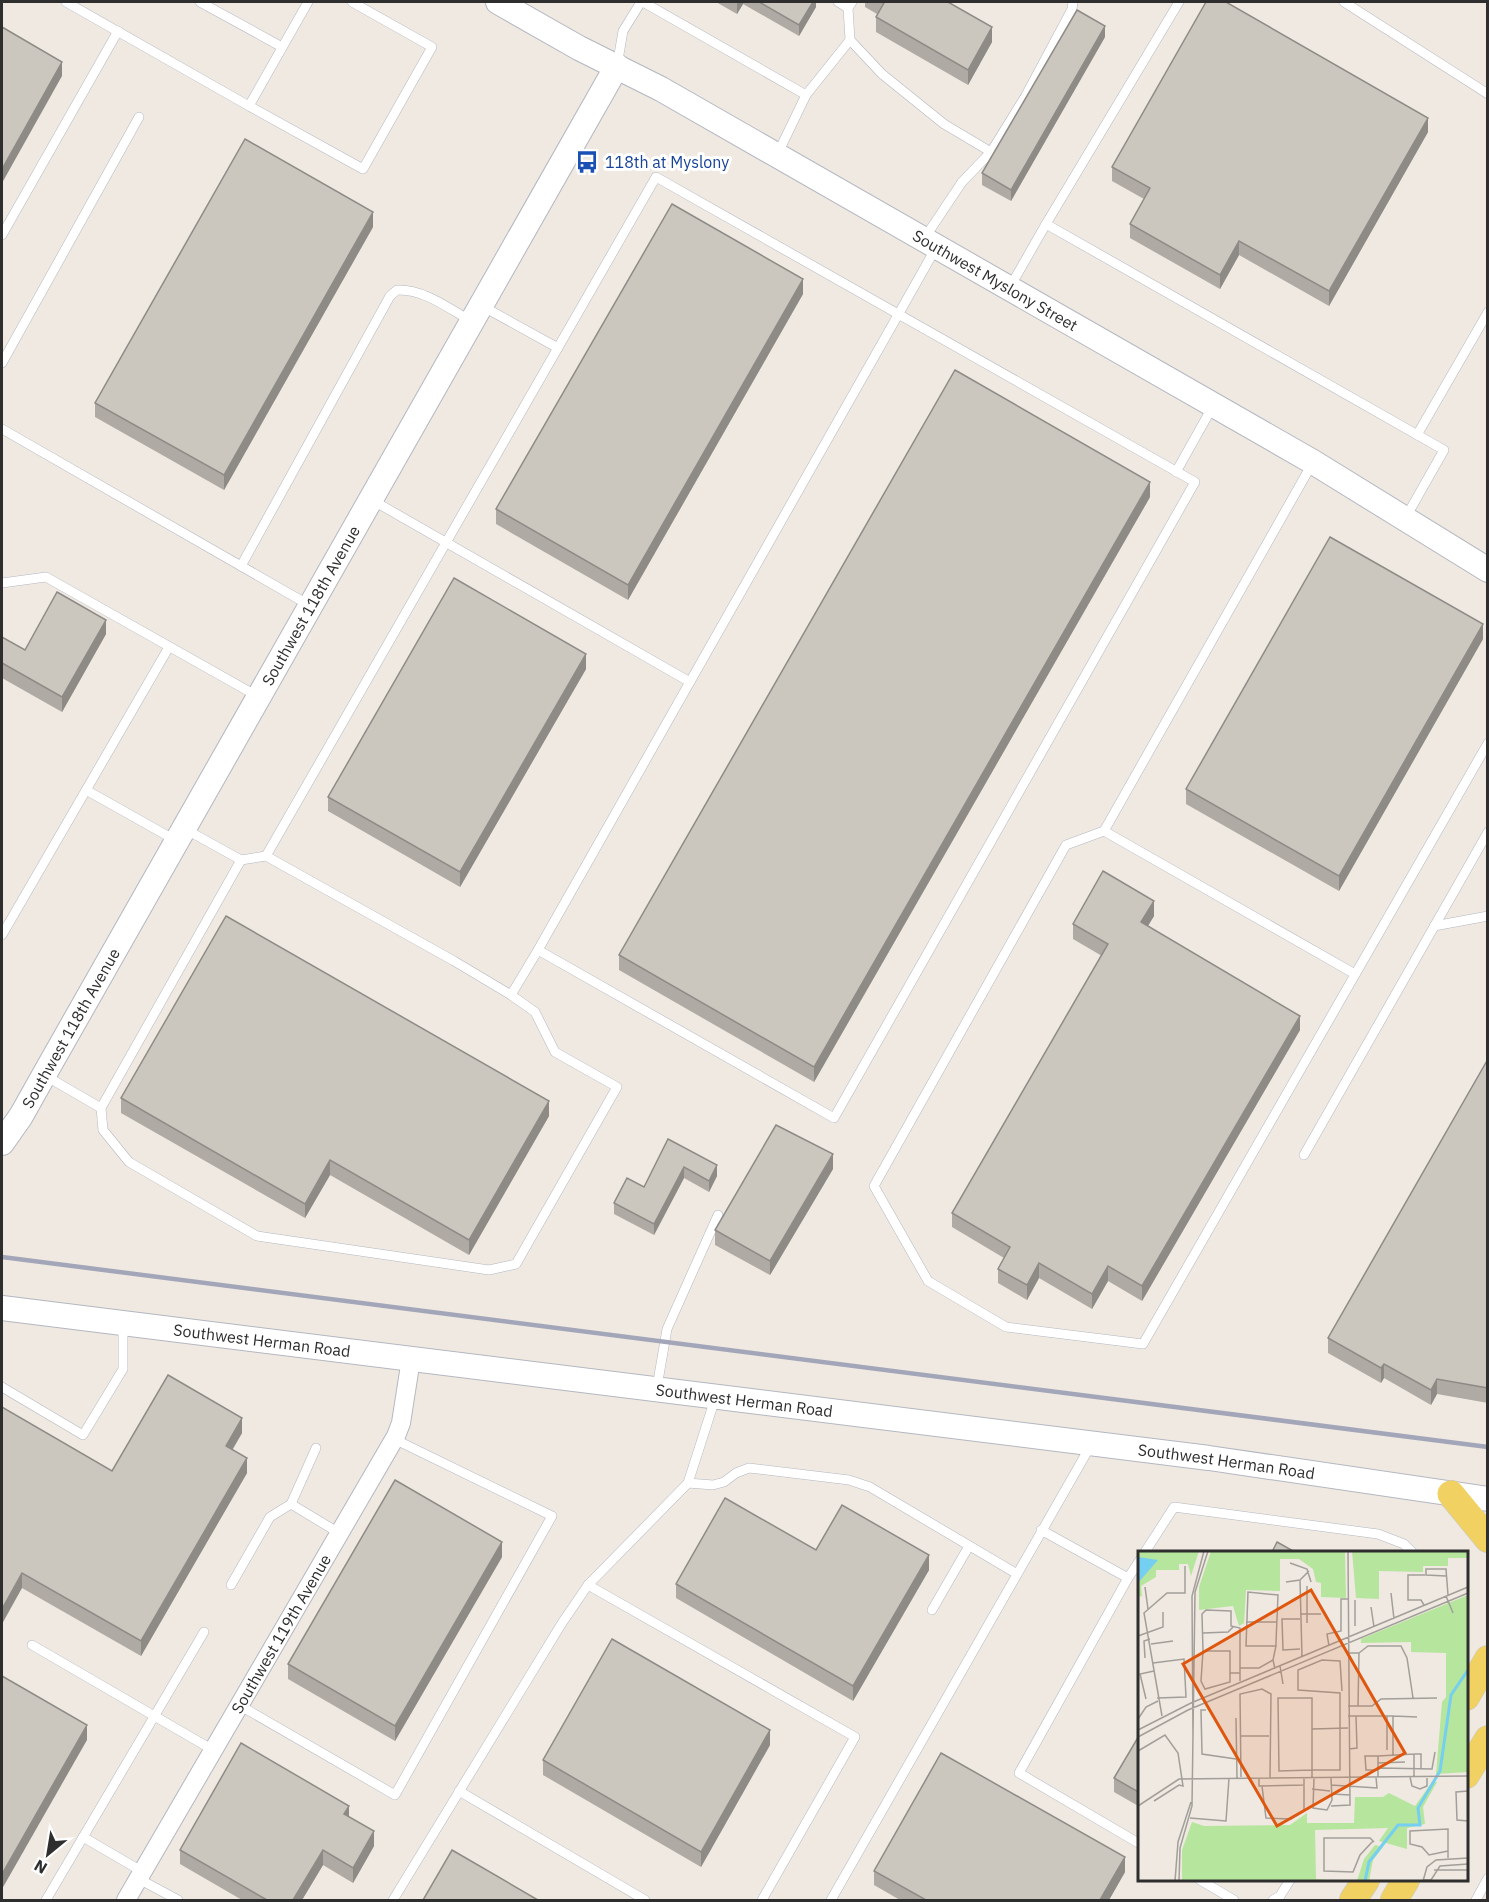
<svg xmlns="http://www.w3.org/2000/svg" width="1489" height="1902" font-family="'IBM Plex Sans',sans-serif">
  <rect width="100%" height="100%" fill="#efe9e1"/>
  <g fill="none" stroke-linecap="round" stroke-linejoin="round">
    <g stroke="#b4b7c1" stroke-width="10">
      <g id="lane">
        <polyline points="66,2 249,106"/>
        <polyline points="200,2 282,47"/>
        <polyline points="308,2 249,106 363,169 432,47 352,2"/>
        <polyline points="643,2 806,95"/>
        <polyline points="838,2 848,8"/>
        <polyline points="1344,2 1488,94"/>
        <polyline points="850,40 882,74 944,124 991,152"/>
        <polyline points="617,66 623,31 641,2"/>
        <polyline points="778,153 806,95 850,40 848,8 852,2"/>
        <polyline points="1046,224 1179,2"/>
        <polyline points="2,235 118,31"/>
        <polyline points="924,239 962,182 991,152 1025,97 1072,9 1073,2"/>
        <polyline points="1010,287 1046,224 1444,450 1406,517"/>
        <polyline points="482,306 558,348"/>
        <polyline points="2,363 139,117"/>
        <polyline points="2,429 309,605"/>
        <polyline points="1417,435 1488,312"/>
        <polyline points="1312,464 1104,831 1066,845 874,1186 928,1281 1006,1327 1143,1344 1488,743"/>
        <polyline points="1176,472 1213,406"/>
        <polyline points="372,500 690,682"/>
        <path d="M241,566L390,296L397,290C424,289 448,308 471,321"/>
        <polyline points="2,583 46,577 257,696"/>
        <polyline points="86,790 175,840"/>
        <polyline points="185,829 241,860 266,856"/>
        <polyline points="1104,831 1355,974"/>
        <polyline points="241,860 101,1108 103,1130 129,1162 257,1236 489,1270 516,1264 617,1087 555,1052 535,1012 511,995 454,961 266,856 656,177 1195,482 834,1118 538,950 898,315 937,246"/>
        <polyline points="1434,926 1488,916"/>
        <polyline points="2,935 169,647"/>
        <polyline points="511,995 538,950"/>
        <polyline points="44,1075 101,1108"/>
        <polyline points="1304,1155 1488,832"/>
        <polyline points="2,1387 83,1435 123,1369 123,1325"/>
        <polyline points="657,1387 667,1329 718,1215"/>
        <polyline points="688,1483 713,1485 724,1482 736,1473 749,1468 849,1480 870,1487 1017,1574"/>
        <polyline points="291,1504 316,1448"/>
        <polyline points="1041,1530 1128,1578 1019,1773 1140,1844"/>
        <polyline points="1145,1552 1174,1507 1378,1534 1404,1544 1412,1552"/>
        <polyline points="1128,1578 1140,1560"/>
        <polyline points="231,1585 270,1517 291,1504 339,1533"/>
        <polyline points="588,1585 855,1737 762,1900"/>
        <polyline points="932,1610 969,1546"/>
        <polyline points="32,1645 213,1750"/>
        <polyline points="239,1705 395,1795 552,1516 394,1439"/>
        <polyline points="459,1791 645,1900"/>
        <polyline points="83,1837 143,1872"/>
        <polyline points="139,1879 178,1900"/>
        <polyline points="1200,1880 1234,1900"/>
        <polyline points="46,1900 204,1632"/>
        <polyline points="393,1900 562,1623 588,1585 688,1483 715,1399"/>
        <polyline points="831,1900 1091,1445"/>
        <polyline points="1273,1900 1280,1896 1290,1880"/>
        <polyline points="1476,1900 1488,1878"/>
      </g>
    </g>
    <g stroke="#b4b7c1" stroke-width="20">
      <g id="street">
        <path id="s1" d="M126,1900L396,1436L401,1423L411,1359"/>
      </g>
    </g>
    <g stroke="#b4b7c1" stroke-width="26">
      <g id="secondary">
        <path id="s2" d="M498,2L579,48L661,89L1313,462L1488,570"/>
        <path id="s3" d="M2,1143L21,1116L44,1075L617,66"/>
        <path id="s4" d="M2,1308L1209,1458L1488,1499"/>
      </g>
    </g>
    <g stroke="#c9c9c9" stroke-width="28">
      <g id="primary">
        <polyline points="1451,1494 1488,1539"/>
        <polyline points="1466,1697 1488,1659"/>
        <polyline points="1466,1775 1488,1739"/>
        <polyline points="1353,1900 1366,1880"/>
        <polyline points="1394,1900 1406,1880"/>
      </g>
    </g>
    <use href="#lane" stroke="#fff" stroke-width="9"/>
    <use href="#street" stroke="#fff" stroke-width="18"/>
    <use href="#secondary" stroke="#fff" stroke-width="24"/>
    <use href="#primary" stroke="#f2d163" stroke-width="27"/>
    <polyline stroke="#a3a6b8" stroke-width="4.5" points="2,1257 1488,1447"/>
  </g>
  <g fill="#afaba4">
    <polygon points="716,2 816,2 816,7 799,36 743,4 737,14"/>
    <polygon points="865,2 948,2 992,42 968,85 876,32 876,17 877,14 865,7"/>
    <polygon points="1105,37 1011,201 982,185 982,173"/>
    <polygon points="1428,132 1329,306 1239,255 1220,289 1130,238 1130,224 1144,199 1112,181 1112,167"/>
    <polygon points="373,227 224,490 95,417 95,403"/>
    <polygon points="803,294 628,600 496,524 496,509"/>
    <polygon points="1150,497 814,1082 619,970 619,955"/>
    <polygon points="106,634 62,712 2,678 2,637 25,650"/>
    <polygon points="1483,639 1339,891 1186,804 1186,789"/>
    <polygon points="586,669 460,887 328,811 328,797"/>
    <polygon points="1154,916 1148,926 1300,1030 1142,1301 1108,1281 1092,1309 1039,1278 1027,1300 998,1283 998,1269 1004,1258 952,1227 952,1213 1102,956 1073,939 1073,924"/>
    <polygon points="1488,1059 1488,1403 1437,1394 1431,1405 1384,1378 1381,1383 1328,1353 1328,1338"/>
    <polygon points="121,1098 549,1116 469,1255 330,1175 305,1218 121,1113"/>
    <polygon points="668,1139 717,1176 709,1192 684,1178 654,1235 614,1214 614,1203 644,1187"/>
    <polygon points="833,1169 770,1275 715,1245 715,1230"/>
    <polygon points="2,1407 112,1471 242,1433 233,1449 247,1473 141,1656 22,1588"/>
    <polygon points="816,1550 929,1570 853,1701 676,1598 676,1584"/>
    <polygon points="502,1557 395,1741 288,1679 288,1664"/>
    <polygon points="1140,1734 1140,1807 1114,1792 1114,1778"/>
    <polygon points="770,1745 701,1867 543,1775 543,1760"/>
    <polygon points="349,1816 374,1846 353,1883 323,1865 302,1900 242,1900 180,1864 180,1850"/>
    <polygon points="874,1871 1125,1872 1109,1900 900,1900 874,1885"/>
  </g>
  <g fill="#8e8b86">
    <polygon points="737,2 743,2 743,4 737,14"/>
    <polygon points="813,2 816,2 816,7 799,36 799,25"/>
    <polygon points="1105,26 1105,37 1011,201 1011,190"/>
    <polygon points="992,27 992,42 968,85 968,70"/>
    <polygon points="62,62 62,76 2,183 2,169"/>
    <polygon points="1428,118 1428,132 1329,306 1329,291"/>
    <polygon points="373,212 373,227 224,490 224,475"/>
    <polygon points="1239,241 1239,255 1220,289 1220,275"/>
    <polygon points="803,279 803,294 628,600 628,585"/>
    <polygon points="1150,482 1150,497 814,1082 814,1067"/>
    <polygon points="106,620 106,634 62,712 62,697"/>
    <polygon points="1483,624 1483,639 1339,891 1339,876"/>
    <polygon points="586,654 586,669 460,887 460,872"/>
    <polygon points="1154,901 1154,916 1141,937 1141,922"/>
    <polygon points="1300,1016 1300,1030 1142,1301 1142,1286"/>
    <polygon points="549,1101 549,1116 469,1255 469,1240"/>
    <polygon points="833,1154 833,1169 770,1275 770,1261"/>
    <polygon points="330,1160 330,1175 305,1218 305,1204"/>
    <polygon points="717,1165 717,1176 709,1192 709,1181"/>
    <polygon points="684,1167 684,1178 654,1235 654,1224"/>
    <polygon points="1039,1263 1039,1278 1027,1300 1027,1285"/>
    <polygon points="1108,1266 1108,1281 1092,1309 1092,1294"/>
    <polygon points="1384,1364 1384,1378 1381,1383 1381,1368"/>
    <polygon points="1437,1379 1437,1394 1431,1405 1431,1390"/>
    <polygon points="242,1418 242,1433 226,1460 226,1446"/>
    <polygon points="247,1458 247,1473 141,1656 141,1641"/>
    <polygon points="502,1542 502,1557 395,1741 395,1726"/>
    <polygon points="929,1555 929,1570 853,1701 853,1686"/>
    <polygon points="22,1573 22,1588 2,1624 2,1609"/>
    <polygon points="87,1725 87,1740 2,1889 2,1874"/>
    <polygon points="770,1730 770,1745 701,1867 701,1852"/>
    <polygon points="349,1806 349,1821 344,1814"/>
    <polygon points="374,1831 374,1846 353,1883 353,1868"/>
    <polygon points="323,1850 323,1865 302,1900 293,1900"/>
    <polygon points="1125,1857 1125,1872 1109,1900 1100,1900"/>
  </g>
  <g fill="#cbc7bf" stroke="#8e8b86" stroke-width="1.5">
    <polygon points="759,2 813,2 799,25"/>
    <polygon points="881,2 948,2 992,27 968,70 876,17 884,3"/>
    <polygon points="1206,2 1226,2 1428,118 1329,291 1239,241 1220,275 1130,224 1150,188 1112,167"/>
    <polygon points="1077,10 1105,26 1011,190 982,173"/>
    <polygon points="2,27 62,62 2,169"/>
    <polygon points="245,139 373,212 224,475 95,403"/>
    <polygon points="672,204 803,279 628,585 496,509"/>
    <polygon points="955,370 1150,482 814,1067 619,955"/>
    <polygon points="1330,537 1483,624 1339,876 1186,789"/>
    <polygon points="454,578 586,654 460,872 328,797"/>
    <polygon points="57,592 106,620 62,697 2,663 2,637 25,650"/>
    <polygon points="1103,871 1154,901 1141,922 1300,1016 1142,1286 1108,1266 1092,1294 1039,1263 1027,1285 998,1269 1010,1247 952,1213 1108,944 1073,924"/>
    <polygon points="226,916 549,1101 469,1240 330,1160 305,1204 121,1098"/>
    <polygon points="1488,1059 1488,1388 1437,1379 1431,1390 1384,1364 1381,1368 1328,1338"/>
    <polygon points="776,1125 833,1154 770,1261 715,1230"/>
    <polygon points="668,1139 717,1165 709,1181 684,1167 654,1224 614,1203 627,1178 644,1187"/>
    <polygon points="168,1375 242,1418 226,1446 247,1458 141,1641 22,1573 2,1609 2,1407 112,1471"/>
    <polygon points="395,1480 502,1542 395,1726 288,1664"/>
    <polygon points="725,1498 816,1550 842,1505 929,1555 853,1686 676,1584"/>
    <polygon points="1277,1542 1295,1552 1272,1552"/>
    <polygon points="612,1639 770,1730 701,1852 543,1760"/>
    <polygon points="2,1676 87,1725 2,1874"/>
    <polygon points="1140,1734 1140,1793 1114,1778"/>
    <polygon points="241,1743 349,1806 344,1814 374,1831 353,1868 323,1850 293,1900 267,1900 180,1850"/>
    <polygon points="941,1753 1125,1857 1100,1900 926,1900 874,1871"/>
    <polygon points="452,1850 538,1900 423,1900"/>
  </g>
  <defs>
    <g id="bus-bare" transform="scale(1.8)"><path d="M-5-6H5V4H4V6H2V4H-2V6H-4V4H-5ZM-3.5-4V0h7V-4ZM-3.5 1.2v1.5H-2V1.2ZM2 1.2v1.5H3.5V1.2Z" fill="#1a4fb4" stroke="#fff" stroke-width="2.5" paint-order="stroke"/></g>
  </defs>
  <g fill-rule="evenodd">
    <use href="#bus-bare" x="587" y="162"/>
  </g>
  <g text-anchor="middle" stroke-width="6" stroke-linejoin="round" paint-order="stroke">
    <g font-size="16" fill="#164399" stroke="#fff" text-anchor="start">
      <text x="605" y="168">118th at Myslony</text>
    </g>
    <g font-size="16" fill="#2e2e2e" stroke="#fff">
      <text dy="6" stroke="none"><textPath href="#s2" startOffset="570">Southwest Myslony Street</textPath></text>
      <text dy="6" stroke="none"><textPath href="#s3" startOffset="620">Southwest 118th Avenue</textPath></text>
      <text dy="6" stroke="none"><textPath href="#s3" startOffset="134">Southwest 118th Avenue</textPath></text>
      <text dy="6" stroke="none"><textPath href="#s4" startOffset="262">Southwest Herman Road</textPath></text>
      <text dy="6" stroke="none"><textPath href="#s4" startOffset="748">Southwest Herman Road</textPath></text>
      <text dy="6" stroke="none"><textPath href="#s4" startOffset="1234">Southwest Herman Road</textPath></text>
      <text dy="6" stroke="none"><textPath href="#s1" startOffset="308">Southwest 119th Avenue</textPath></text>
    </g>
  </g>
  <g transform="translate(1138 1551)">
    <rect width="330" height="330" fill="#efe9e1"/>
    <path d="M0,0H61L53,25L50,13H41V19H18V26L3,35L4,45L0,46ZM73,0H207L208,47L183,46V32L178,31L175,18L161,8H142V40L108,39L106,72L101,75L95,55L61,59V36ZM214,0H330V7H310V15H285V21L241,20V48L218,47ZM330,44V221L298,223L304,151L308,146V102L273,101V91L223,92V88ZM294,231H299L285,256L287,273L269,277V298L241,290L250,277L177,279L178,328L199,330H44V299L54,271L66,275L152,274L169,262V272H216L217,246H245L251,242L277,255ZM237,294L245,296L235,309L231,330H219L226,308Z" fill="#b6e59e"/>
    <path d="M0,6L20,9L0,32L1,22Z" fill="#75cff0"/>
    <path fill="none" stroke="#75cff0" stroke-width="3" d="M227,330L231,311L260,274H282L280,257L302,220L313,144L330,119"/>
    <path fill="none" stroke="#a29e99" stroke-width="1.5" d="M152,12L169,18L173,31M308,25L288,24V18H308L310,44M162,29L164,106M148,31L162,29L171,20M7,36L10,58M253,42L256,68M308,45L315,62M217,49V75M286,54L283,49H270V24H287M233,56L236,76M162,63H183M108,71H139M169,72V35M65,82L90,81L95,76M0,85L25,76V61M13,93L35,90M191,95L189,83L203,80V48H211M162,98L145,99L144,68H162M65,100L63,130L67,138L92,131V122M210,102H221L220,155M221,102L230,95H263L269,107L275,147M7,107L6,90L12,88M15,112L46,108L48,146L19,147M142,115L145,133M102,117H121L135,109M137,118L135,109L138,95V91L140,44L110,41L108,95H138M102,130V122H92V100H65L64,63L68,59L93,60V75L102,77V122M8,148L2,123L16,120M53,152L330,36M210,155H234L243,148L299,147M68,159H63L64,203L98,208M24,165L6,62L29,42H47V15M210,165H255V205M249,165V199M255,165L279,166M98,167L99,227M0,168L8,156L20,150M174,178L210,177M0,179L53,152M103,185H131M0,186L50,159L330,42M55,188L54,45L66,0M211,198L219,197L218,165M0,200L27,184L40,202L45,235L41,234L16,250M276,203H283V218M240,205L276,203V226M240,212L267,211M103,226L102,143L124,138L133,143L132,227M240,226V205H227L228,219H240L242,217L294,218L297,201M272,226L274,235L282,238L289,235V227M121,227V235L166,234V227M174,227V147H140L141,220L174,219H202V142L160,139V119L184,109L202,110L204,140M176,227L175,257L189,259L194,249L193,227M193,234L239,237L238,226M124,235L128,267L153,268L166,260V234M174,238L192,240M330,240L318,241L319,269L330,270M194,243L212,244M0,255L41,228L330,225M193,255L212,254L210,0M52,267L88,270L91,227M235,290L222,304L215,321L186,320V287H232L236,291M310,300L291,304L284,296L272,293V280L310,278V307M296,319H330M285,329H293L302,315L330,313M37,330L40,291L53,251M41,330L42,297L54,255L57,41L70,0M285,330L289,316L298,309L330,307"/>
    <path fill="#df570e" fill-opacity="0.15" stroke="#df570e" stroke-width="3" d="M173,39L267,202L139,275L45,113Z"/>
    <rect width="330" height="330" fill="none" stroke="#2e2e2e" stroke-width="3"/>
  </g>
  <rect width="1489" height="1902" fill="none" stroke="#2e2e2e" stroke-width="6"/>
  <g transform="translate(48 1854) rotate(210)" stroke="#ffffff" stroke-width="4.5" paint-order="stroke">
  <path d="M0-4.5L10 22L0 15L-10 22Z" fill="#2e2e2e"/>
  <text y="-9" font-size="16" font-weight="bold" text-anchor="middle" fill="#2e2e2e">N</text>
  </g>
</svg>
